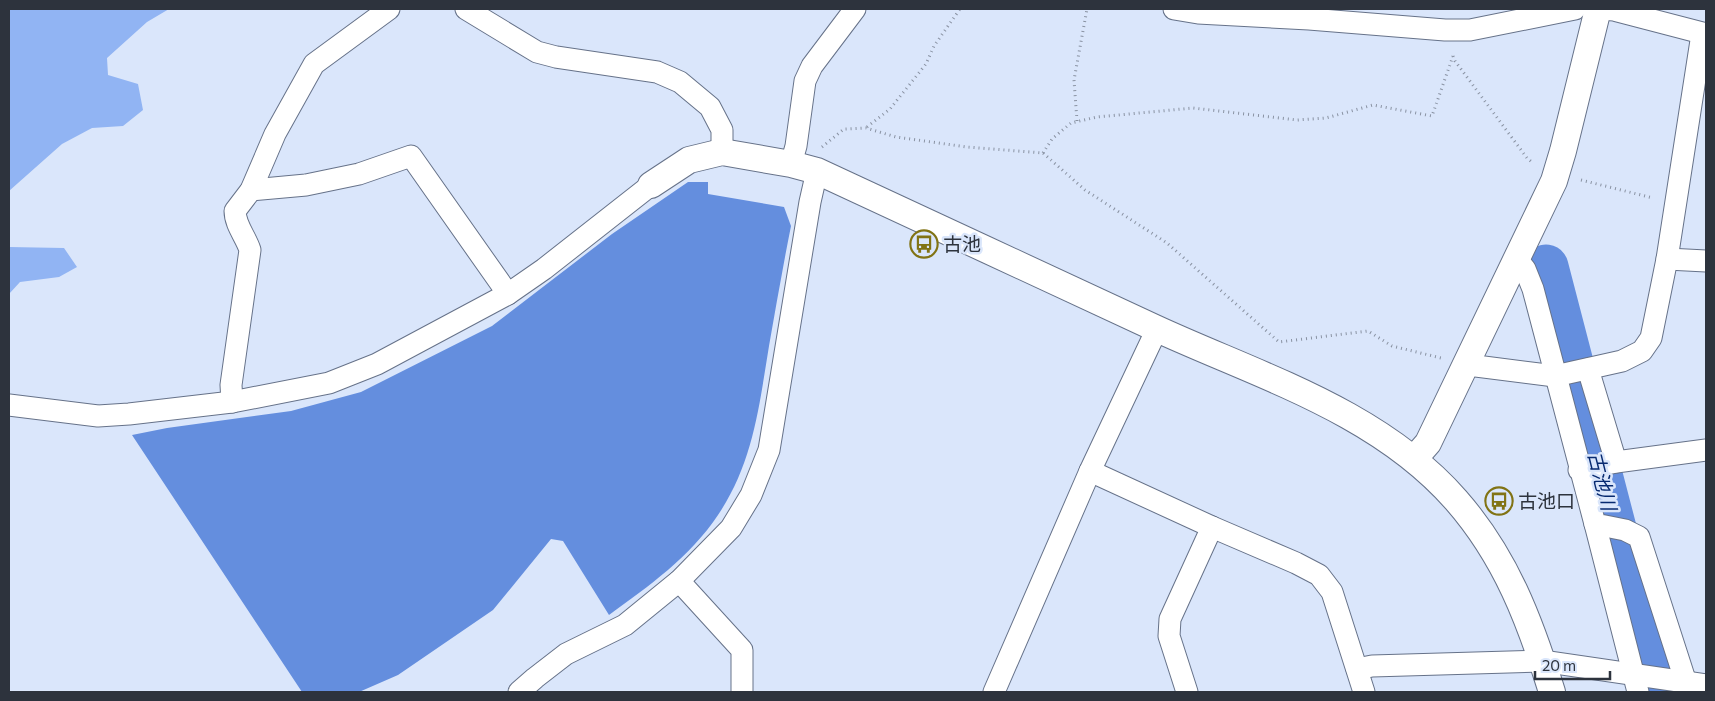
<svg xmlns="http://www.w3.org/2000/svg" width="1715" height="701" font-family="Commissioner,'Noto Sans JP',sans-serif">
  <rect width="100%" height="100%" fill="#dae6fb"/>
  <g fill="#91b4f3">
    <polygon points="9,9 169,9 147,22 107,58 108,75 138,84 143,110 123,126 92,128 62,144 9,191"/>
    <polygon points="9,247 64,248 77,267 59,277 20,282 9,294"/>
  </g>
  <path fill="#648ede" d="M688,182H708V194L784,207L791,226C783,266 776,306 769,346C759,407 753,463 718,515C690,557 649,586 609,615L563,541L551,539L493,610L398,675L359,692H302L132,435L167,428L291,411L361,392L492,326L612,234Z"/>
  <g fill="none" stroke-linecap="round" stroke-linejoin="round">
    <polyline stroke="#648ede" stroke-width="45" points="1546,267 1630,590 1668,692"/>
    <g stroke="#667289" stroke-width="23">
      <g id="minor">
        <polyline points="466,9 537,52 556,57 657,72 680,82 710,107 722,130 722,152"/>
        <polyline points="1174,9 1198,13 1309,19 1445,30 1470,30 1575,9"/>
        <polyline points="1599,9 1614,10 1706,34"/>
        <polyline points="791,164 796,146 805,81 812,66 855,9"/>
        <polyline points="251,190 306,185 359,174 411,156 508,294"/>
        <polyline points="1517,259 1525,269 1533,289 1595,524 1625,530 1639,537 1689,692"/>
        <polyline points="1667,259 1706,261"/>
        <polyline points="1466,364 1476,366 1555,376 1622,361 1642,351 1651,338 1667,259 1702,34"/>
        <polyline points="1588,369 1616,462"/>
        <path d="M232,402L231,385L250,250C246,237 235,225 235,211L251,190L275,134L314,64L389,9"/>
        <polyline points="9,405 98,416 129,414 232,402 329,383 377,364 508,294 544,269 651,185"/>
        <polyline points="1579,470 1616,462 1706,450"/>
        <polyline points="1090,471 1212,527 1296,563 1319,575 1332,592 1364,692"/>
        <polyline points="1595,524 1638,692"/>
        <polyline points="679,581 742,650 742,692"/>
        <polyline points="1357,669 1372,666 1542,661 1706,685"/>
        <polyline points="519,692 535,678 566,654 625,625 679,581 731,528 751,495 769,450 810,202 817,171"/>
        <polyline points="994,692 1090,471 1157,329"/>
        <polyline points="1187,692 1169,636 1170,619 1212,527"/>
      </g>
    </g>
    <g stroke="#667289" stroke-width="28">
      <g id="tertiary">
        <path d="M651,185L689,160L722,152L791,164L817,171C930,223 1042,276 1155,328C1259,376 1378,411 1456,500C1506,557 1530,621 1552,692"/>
        <polyline points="1414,459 1428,443 1554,181 1563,151 1598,9"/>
      </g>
    </g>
    <g stroke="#8992a2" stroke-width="3" stroke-dasharray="1 4" stroke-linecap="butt">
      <polyline points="1453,56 1455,61 1527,158 1533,163"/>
      <polyline points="1077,121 1074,80 1087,9"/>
      <polyline points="867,127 890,109 926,64 934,46 960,9"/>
      <polyline points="822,147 844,129 866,128 896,137 967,147 1043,153 1085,190 1167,243 1279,342 1368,331 1392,346 1441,358"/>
      <polyline points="1043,153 1052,139 1071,123 1097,117 1193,108 1297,120 1326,118 1373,105 1432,116 1453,56"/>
      <polyline points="1581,180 1653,198"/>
    </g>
    <use href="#minor" stroke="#fff" stroke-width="21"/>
    <use href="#tertiary" stroke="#fff" stroke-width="26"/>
  </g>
  <defs>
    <g id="bus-ring" transform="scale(1.4375)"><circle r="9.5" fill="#dae6fb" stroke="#817314" stroke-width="1.5"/><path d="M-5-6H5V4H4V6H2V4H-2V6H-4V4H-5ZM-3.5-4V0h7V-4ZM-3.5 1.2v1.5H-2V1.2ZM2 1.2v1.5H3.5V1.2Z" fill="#817314"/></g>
  </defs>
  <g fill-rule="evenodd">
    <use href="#bus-ring" x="924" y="244"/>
    <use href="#bus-ring" x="1499" y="501"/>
  </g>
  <g text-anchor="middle" stroke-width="5" stroke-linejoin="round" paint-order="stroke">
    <g font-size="19" fill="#2d333d" stroke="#dae6fb" text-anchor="start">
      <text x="943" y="251">古池</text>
      <text x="1518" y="508">古池口</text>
    </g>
    <g font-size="20" font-style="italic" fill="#072a70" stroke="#dae6fb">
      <text transform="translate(1602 481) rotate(76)" y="7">古池川</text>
    </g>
  </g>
  <rect width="1715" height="701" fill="none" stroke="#2d333d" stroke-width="20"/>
  <path d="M1535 671v8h75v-8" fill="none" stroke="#2d333d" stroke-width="2.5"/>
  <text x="1542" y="671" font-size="15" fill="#2d333d" stroke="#dae6fb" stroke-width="4" paint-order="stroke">20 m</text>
</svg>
